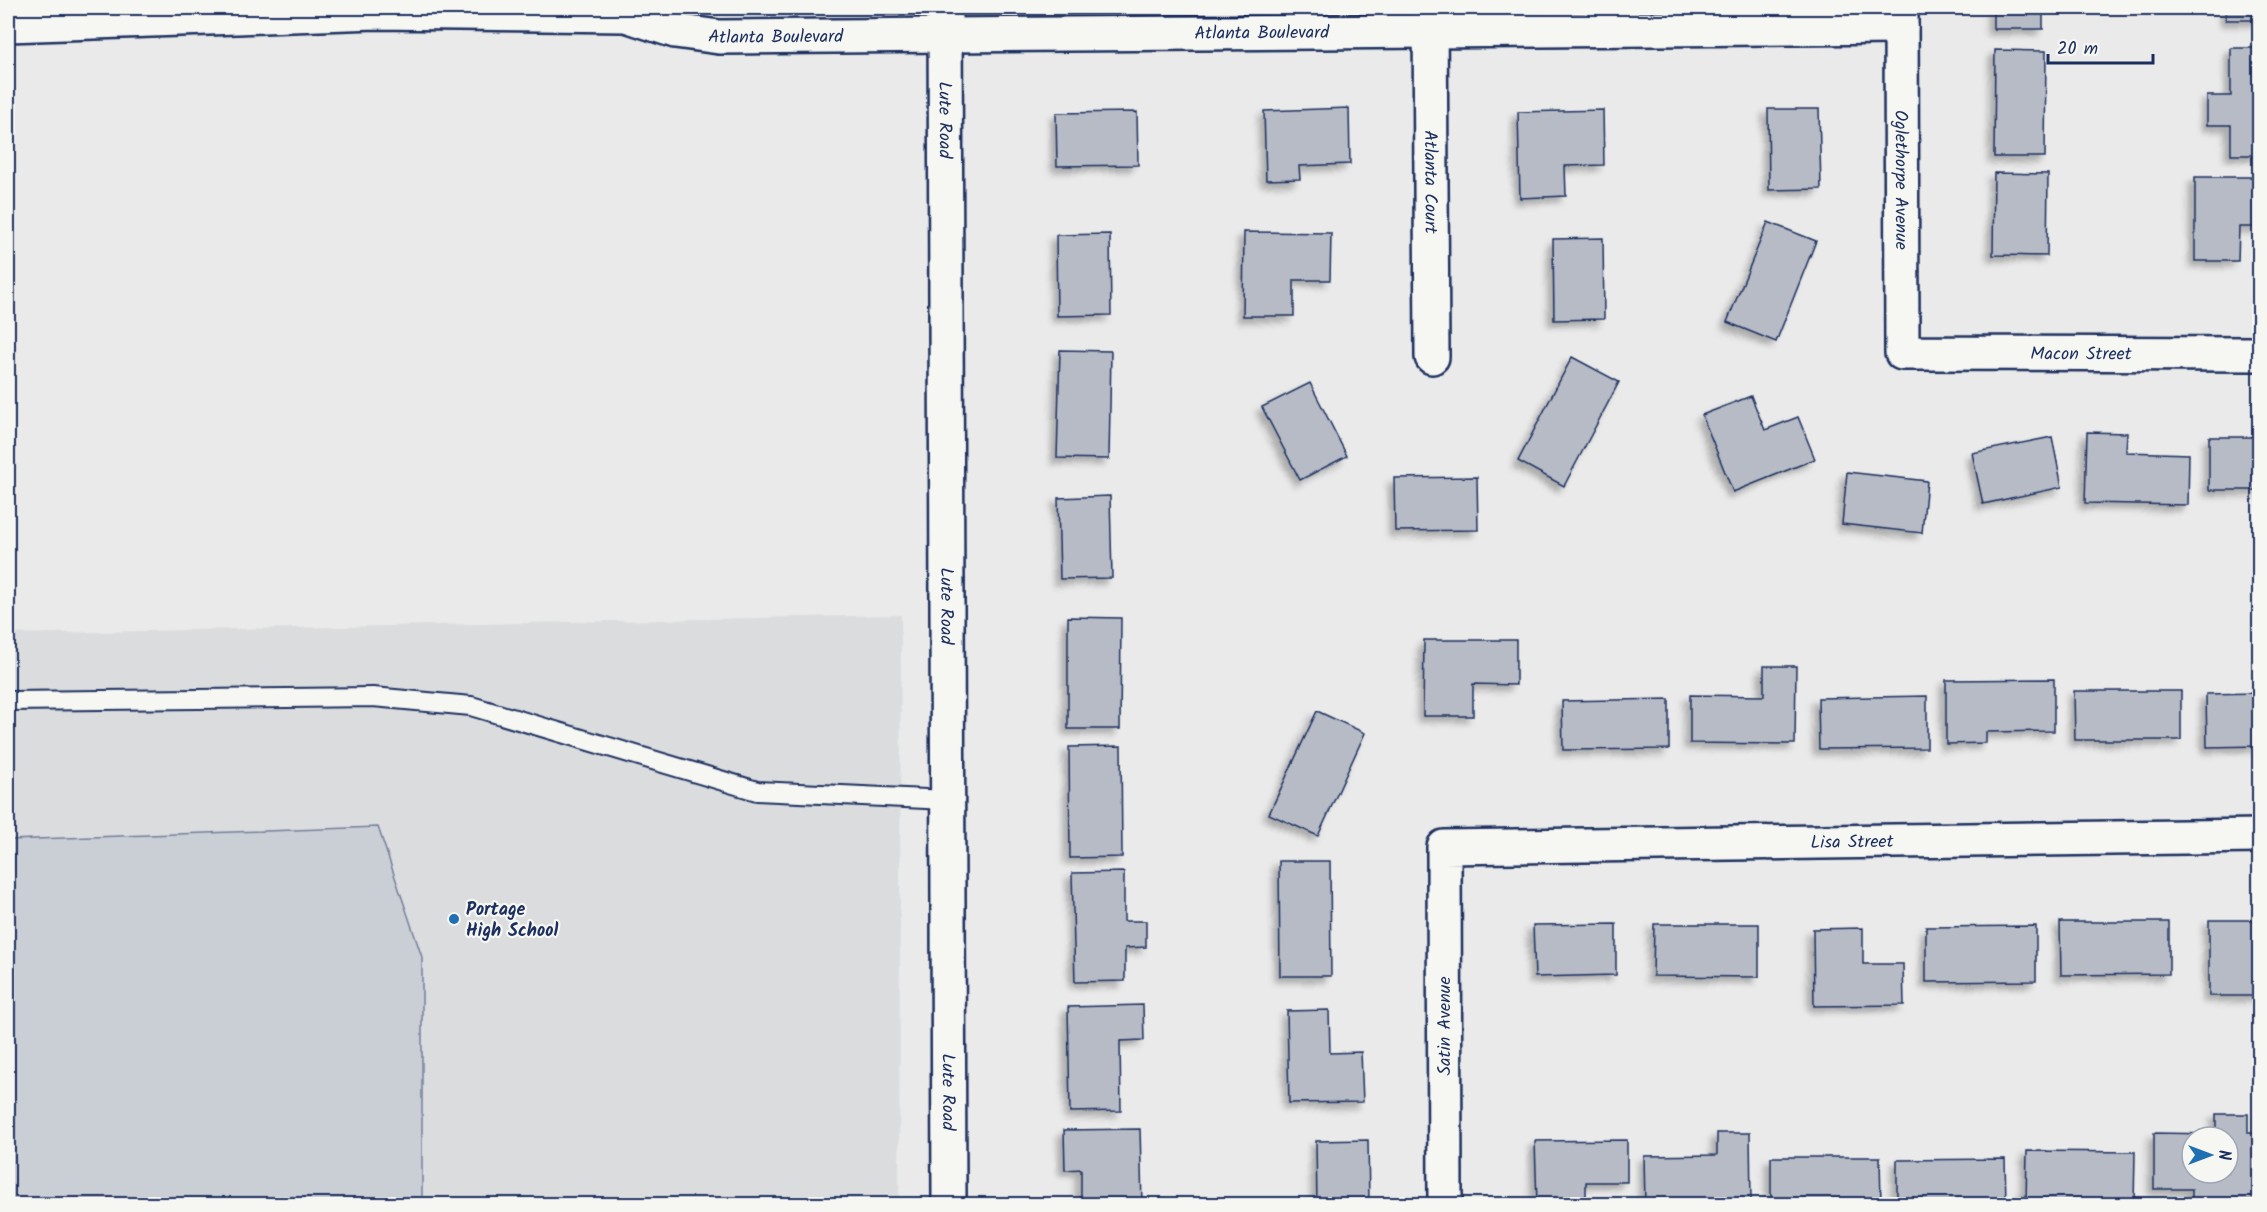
<svg xmlns="http://www.w3.org/2000/svg" width="2267" height="1212" font-family="Kalam,sans-serif">
  <defs>
    <filter id="shadow"><feDropShadow dx="-5.5" dy="5.5" stdDeviation="3" flood-color="#0004"/></filter>
  </defs>
  <rect width="100%" height="100%" fill="#e9eae9"/>
  <filter id="ink" filterUnits="userSpaceOnUse"><feTurbulence type="fractalNoise" baseFrequency=".0167" numOctaves="2"/><feDisplacementMap in="SourceGraphic" scale="12" xChannelSelector="R" yChannelSelector="G"/><feConvolveMatrix kernelMatrix="1 2 1 2 8 2 1 2 1" color-interpolation-filters="sRGB"/></filter>
  <g filter="url(#ink)">
    <polygon fill="#dadcde" points="901,615 899,1204 8,1204 8,634"/>
    <polygon fill="#caced5" stroke="#727e9a" stroke-width="1.5" points="378,827 422,957 422,1204 8,1204 8,840"/>
    <g fill="#b6bbc6" stroke="#1b2f5e" stroke-width="1.5" fill-rule="evenodd" filter="url(#shadow)">
      <rect x="1993" y="8" width="50" height="21"/>
      <rect x="2226" y="8" width="34" height="12"/>
      <polygon points="2231,48 2260,48 2260,155 2231,155 2231,125 2207,125 2207,96 2231,96"/>
      <polygon points="1995,50 2046,51 2045,157 1994,157"/>
      <polygon points="1349,108 1350,164 1299,166 1300,179 1266,180 1264,111"/>
      <polygon points="1768,109 1819,109 1821,189 1769,190"/>
      <polygon points="1603,110 1604,165 1565,166 1566,196 1520,198 1518,112"/>
      <polygon points="1137,112 1138,165 1057,166 1056,113"/>
      <polygon points="1994,173 2048,174 2047,256 1993,255"/>
      <polygon points="2195,177 2260,177 2260,227 2239,227 2238,261 2195,261"/>
      <polygon points="1768,222 1816,241 1776,342 1727,322"/>
      <polygon points="1244,232 1331,233 1330,280 1294,280 1294,316 1243,316"/>
      <polygon points="1110,234 1111,315 1057,316 1056,235"/>
      <polygon points="1603,238 1604,319 1554,320 1553,239"/>
      <polygon points="1060,350 1111,351 1109,459 1057,458"/>
      <polygon points="1572,357 1619,382 1564,486 1518,461"/>
      <polygon points="1310,383 1347,456 1300,480 1262,407"/>
      <polygon points="1751,396 1765,430 1798,417 1815,459 1733,492 1702,415"/>
      <polygon points="2087,432 2127,433 2126,452 2189,454 2188,505 2085,503"/>
      <polygon points="2052,437 2062,487 1983,504 1972,453"/>
      <rect x="2209" y="437" width="51" height="53"/>
      <polygon points="1847,472 1927,481 1922,533 1842,524"/>
      <polygon points="1477,477 1478,530 1395,531 1394,478"/>
      <polygon points="1110,496 1112,578 1060,579 1058,498"/>
      <polygon points="1068,617 1121,618 1120,729 1068,729"/>
      <polygon points="1424,640 1516,640 1516,685 1473,684 1473,716 1423,716"/>
      <polygon points="1764,666 1796,666 1795,744 1690,743 1690,695 1764,696"/>
      <polygon points="2054,679 2054,731 1986,732 1986,743 1946,744 1946,680"/>
      <polygon points="2074,691 2181,691 2181,740 2075,740"/>
      <polygon points="2260,693 2260,746 2207,747 2206,694"/>
      <polygon points="1927,696 1927,748 1819,749 1818,698"/>
      <polygon points="1669,699 1669,749 1563,750 1562,701"/>
      <polygon points="1317,711 1365,733 1318,836 1269,814"/>
      <polygon points="1121,746 1122,857 1070,858 1069,747"/>
      <polygon points="1279,861 1330,861 1331,976 1280,976"/>
      <polygon points="1124,872 1124,921 1146,921 1146,947 1125,948 1125,981 1075,982 1072,873"/>
      <polygon points="2209,920 2258,920 2260,996 2209,996"/>
      <polygon points="2060,922 2169,922 2169,974 2061,975"/>
      <polygon points="1616,924 1616,975 1535,977 1533,925"/>
      <polygon points="1654,924 1759,924 1759,977 1653,976"/>
      <polygon points="2036,926 2036,981 1926,982 1926,927"/>
      <polygon points="1863,928 1863,964 1903,964 1904,1005 1814,1006 1813,929"/>
      <polygon points="1143,1005 1144,1040 1120,1041 1121,1111 1070,1112 1068,1007"/>
      <polygon points="1329,1010 1330,1053 1361,1052 1363,1102 1289,1103 1287,1011"/>
      <path d="M2216,1114H2248V1133H2260V1201H2192V1189H2154V1133L2216,1134ZM2192,1137H2228V1173H2192Z"/>
      <polygon points="1140,1129 1142,1204 1081,1204 1081,1169 1065,1170 1064,1130"/>
      <polygon points="1717,1133 1750,1133 1751,1204 1645,1204 1644,1156 1717,1155"/>
      <polygon points="1368,1140 1369,1204 1317,1204 1316,1141"/>
      <polygon points="1627,1140 1627,1182 1586,1182 1586,1204 1537,1204 1535,1141"/>
      <polygon points="2027,1151 2135,1152 2134,1204 2026,1203"/>
      <polygon points="1771,1157 1880,1157 1881,1204 1771,1204"/>
      <polygon points="2005,1159 2006,1204 1897,1204 1897,1160"/>
    </g>
    <g fill="none" stroke-linecap="round" stroke-linejoin="round">
      <g stroke="#1b2f5e" stroke-width="22">
        <polyline id="lane" points="8,701 373,697 471,706 757,791 947,800"/>
      </g>
      <g stroke="#1b2f5e" stroke-width="38">
        <g id="street">
          <path id="s1" d="M1430,8L1432,357"/>
          <path id="s2" d="M1901,8L1902,353L2260,354"/>
          <path id="s3" d="M8,25L376,12L626,15L675,31L719,37L1901,27"/>
          <path id="s4" d="M1445,1204L1444,847L2260,836"/>
        </g>
      </g>
      <g stroke="#1b2f5e" stroke-width="38">
        <g id="secondary">
          <path id="s5" d="M945,8L949,1204"/>
        </g>
      </g>
      <use href="#lane" stroke="#f6f6f2" stroke-width="18"/>
      <use href="#street" stroke="#f6f6f2" stroke-width="33"/>
      <use href="#secondary" stroke="#f6f6f2" stroke-width="33"/>
    </g>
  </g>
  <circle fill="#1f6fb2" stroke="#f6f6f2" stroke-width="2" cx="454" cy="919" r="6"/>
  <g text-anchor="middle" stroke-width="4.5" stroke-linejoin="round" paint-order="stroke">
    <g font-size="18" fill="#1b2f5e" stroke="#f6f6f2">
      <text dy="6" stroke="none"><textPath href="#s3" startOffset="1257">Atlanta Boulevard</textPath></text>
      <text dy="6" stroke="none"><textPath href="#s3" startOffset="771">Atlanta Boulevard</textPath></text>
      <text dy="6" stroke="none"><textPath href="#s5" startOffset="112">Lute Road</textPath></text>
      <text dy="6" stroke="none"><textPath href="#s2" startOffset="172">Oglethorpe Avenue</textPath></text>
      <text dy="6" stroke="none"><textPath href="#s1" startOffset="174">Atlanta Court</textPath></text>
      <text dy="6" stroke="none"><textPath href="#s2" startOffset="524">Macon Street</textPath></text>
      <text dy="6" stroke="none"><textPath href="#s5" startOffset="598">Lute Road</textPath></text>
      <text dy="6" stroke="none"><textPath href="#s4" startOffset="765">Lisa Street</textPath></text>
      <text transform="translate(1444 1026) rotate(-90)" y="6">Satin Avenue</text>
      <text dy="6" stroke="none"><textPath href="#s5" startOffset="1084">Lute Road</textPath></text>
    </g>
    <g font-size="18" font-weight="bold" fill="#1b2f5e" stroke="#f6f6f2" text-anchor="start">
      <text x="466" y="915">Portage<tspan x="466" dy="21">High School</tspan></text>
    </g>
  </g>
  <rect width="2267" height="1212" fill="none" stroke="#f6f6f2" stroke-width="30"/>
  <rect x="15" y="15" width="2237" height="1182" fill="none" stroke="#1b2f5e" stroke-width="2" filter="url(#ink)"/>
  <g transform="translate(2210 1155) rotate(90)"><circle r="28" fill="#f6f6f2" stroke="#9ea6b7" stroke-width="1.5"/>
  <path d="M0-4.5L10 22L0 15L-10 22Z" fill="#1f6fb2"/>
  <text y="-9" font-size="16" font-weight="bold" text-anchor="middle" fill="#1b2f5e">N</text>
  </g>
  <path d="M2048 54v9h105v-9" fill="none" stroke="#1b2f5e" stroke-width="3"/>
  <text x="2057" y="54" font-size="18" fill="#1b2f5e" stroke="#f6f6f2" stroke-width="4.5" paint-order="stroke">20 m</text>
</svg>
